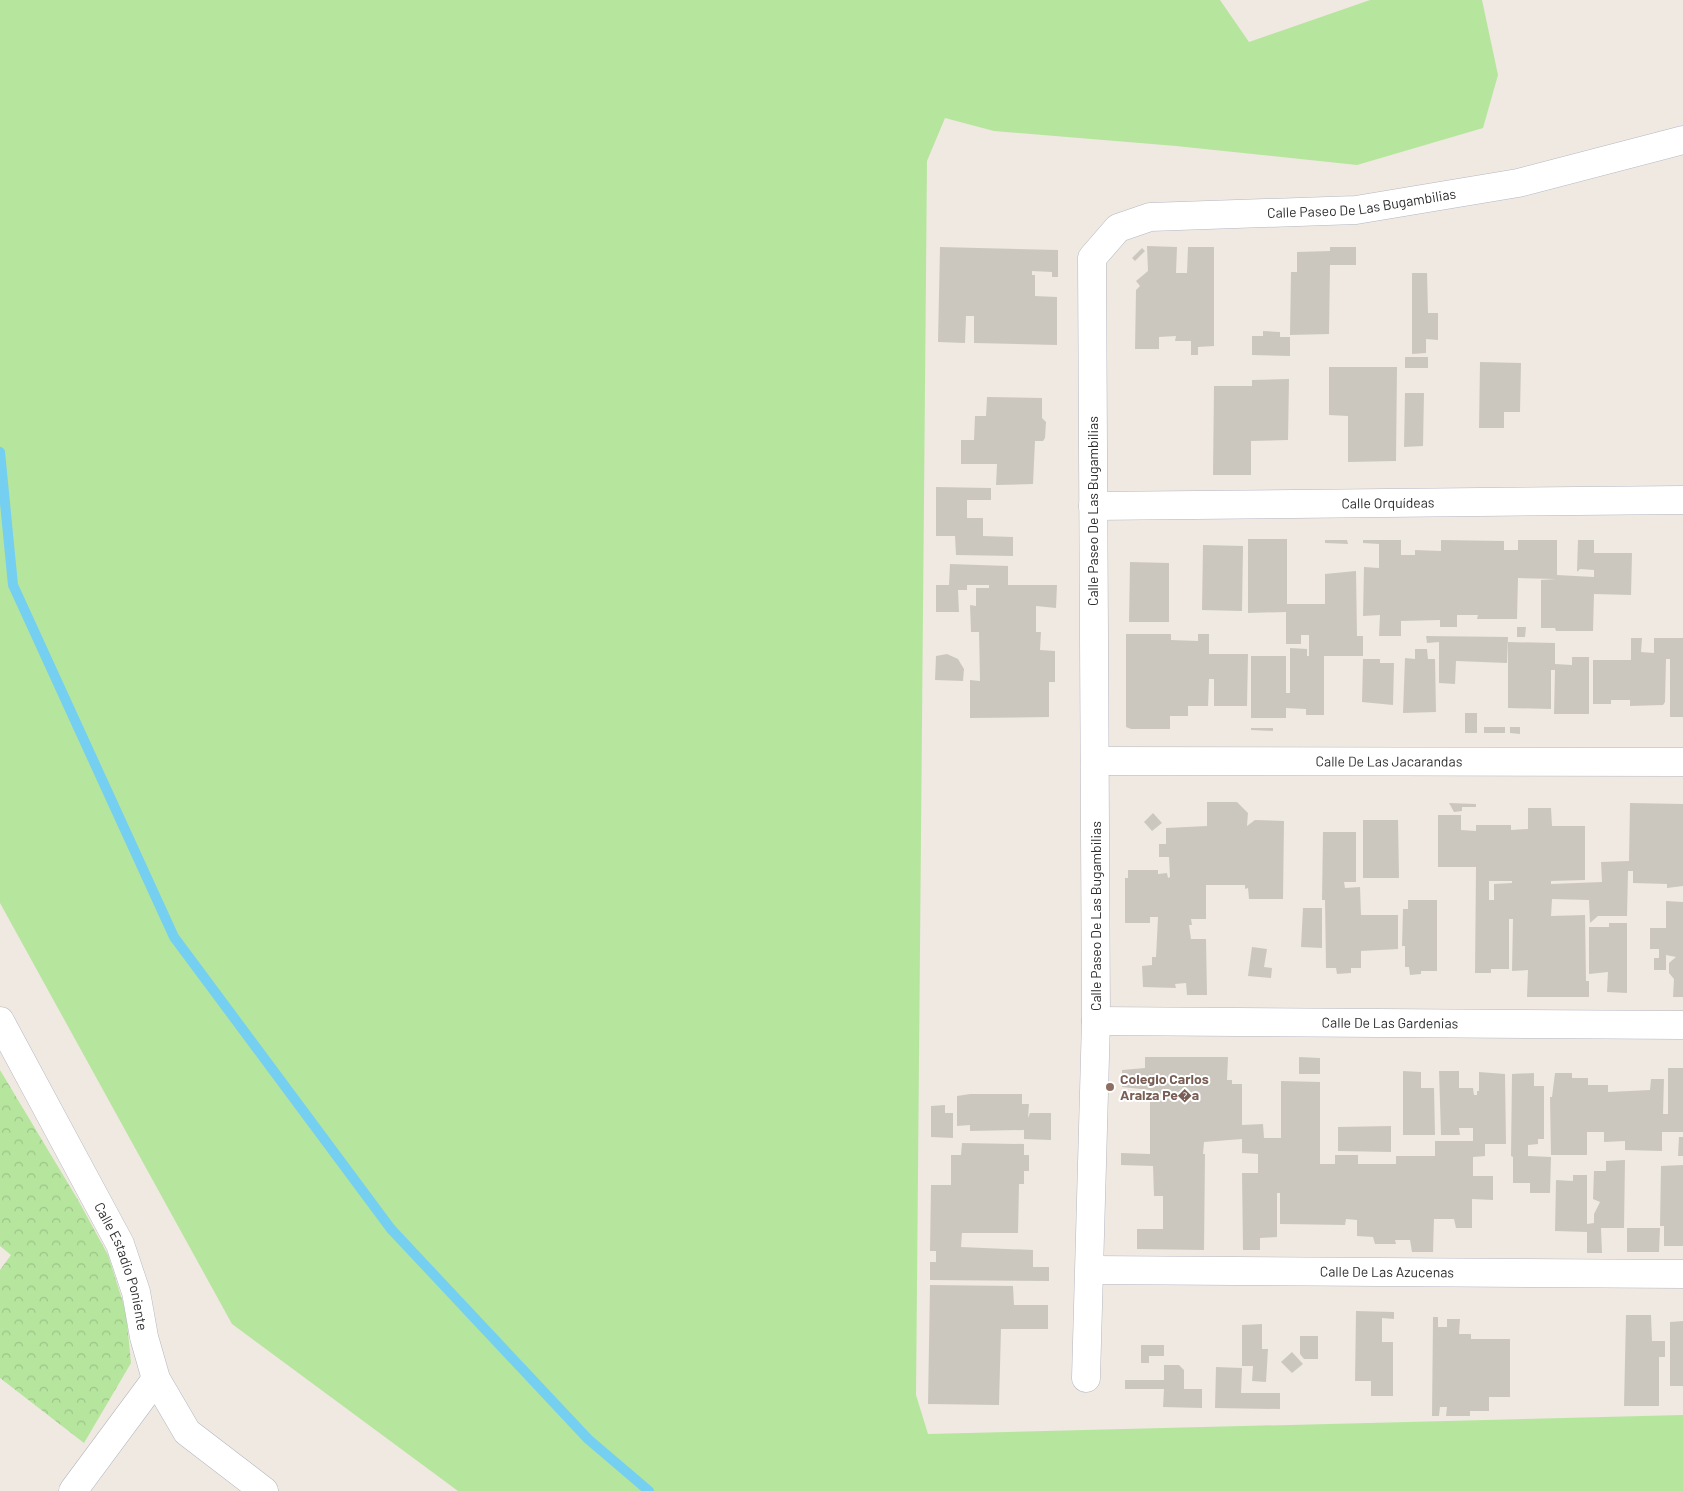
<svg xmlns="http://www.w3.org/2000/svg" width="1683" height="1491" font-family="Barlow,sans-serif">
  <defs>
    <pattern id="park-crowns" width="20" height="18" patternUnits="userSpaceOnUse" patternTransform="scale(1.25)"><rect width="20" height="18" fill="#b6e59e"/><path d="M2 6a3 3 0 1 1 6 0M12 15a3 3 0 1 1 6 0" fill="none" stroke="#9dc588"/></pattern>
  </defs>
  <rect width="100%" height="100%" fill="#efe9e1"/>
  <polygon fill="#b6e59e" points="0,0 1220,0 1249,42 1370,0 1482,0 1498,75 1483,128 1357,165 1176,146 994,131 945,118 927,161 916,1395 928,1434 1683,1415 1683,1491 458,1491 232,1324 0,903"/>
  <polygon fill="url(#park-crowns)" points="0,1070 78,1200 108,1255 126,1312 131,1363 84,1443 0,1378 0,1270 11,1255 0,1246"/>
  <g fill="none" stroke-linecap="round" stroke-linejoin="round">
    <polyline stroke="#75cff0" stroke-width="10" points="0,452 13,585 174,937 391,1229 588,1439 649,1491"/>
  </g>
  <g fill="#cbc7bf" fill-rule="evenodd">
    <polygon points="1147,246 1177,247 1176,273 1187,273 1188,247 1214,247 1214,346 1198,347 1198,355 1191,355 1191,341 1175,341 1176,336 1159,337 1159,349 1135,349 1136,290 1140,286 1136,281 1148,271"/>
    <polygon points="940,247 1058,250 1058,277 1052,277 1052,272 1032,271 1032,275 1035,275 1035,296 1057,297 1057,345 974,343 974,316 966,316 965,343 938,342"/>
    <polygon points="1330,247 1356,247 1356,265 1330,265 1329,334 1290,335 1291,272 1297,272 1297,252 1330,251"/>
    <polygon points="1142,248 1145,251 1135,261 1132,258"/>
    <polygon points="1412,273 1427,273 1428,313 1438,313 1438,340 1426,339 1426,353 1412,354"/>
    <polygon points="1263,331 1280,332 1280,337 1290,337 1290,356 1252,355 1252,336 1263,336"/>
    <rect x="1405" y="357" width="23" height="11"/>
    <polygon points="1480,362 1521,363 1520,412 1504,412 1504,428 1479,428"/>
    <polygon points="1329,367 1397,367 1396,461 1348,462 1348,416 1329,415"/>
    <polygon points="1289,379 1288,440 1251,441 1251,475 1213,475 1214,386 1252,386 1252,380"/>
    <polygon points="1405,393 1424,393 1423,446 1404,447"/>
    <polygon points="987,397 1042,398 1042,418 1046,422 1045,438 1043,441 1035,441 1033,484 996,485 997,464 961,464 961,440 974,440 975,416 986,416"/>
    <polygon points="936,487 991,488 991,500 967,500 967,518 983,518 983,536 1013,537 1013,556 956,555 955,536 936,536"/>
    <polygon points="1248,539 1287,539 1287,604 1325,604 1325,574 1356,571 1357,636 1363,636 1363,656 1324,656 1324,715 1306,715 1306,709 1286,708 1286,718 1251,718 1251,656 1286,656 1286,693 1290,693 1290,648 1307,649 1307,656 1309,656 1309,635 1301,635 1301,644 1286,644 1286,612 1248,613"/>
    <polygon points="1325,540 1347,540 1348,544 1325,543"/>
    <polygon points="1363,540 1401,540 1401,555 1415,555 1415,550 1441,551 1441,540 1504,541 1504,550 1518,550 1518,540 1557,540 1557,575 1594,577 1594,570 1580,569 1577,572 1578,540 1594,540 1594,553 1632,553 1631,595 1594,594 1593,631 1556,631 1555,628 1541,628 1541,580 1556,579 1518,578 1517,619 1477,619 1478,615 1457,615 1457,627 1440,627 1440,620 1401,621 1401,636 1379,636 1380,615 1363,616 1364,567 1379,568 1379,544 1363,543"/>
    <polygon points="1203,545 1243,546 1242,611 1202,610"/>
    <polygon points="1130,562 1169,563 1169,622 1129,622"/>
    <polygon points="950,564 1008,566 1008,585 1057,585 1056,608 1036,606 1036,632 1041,632 1040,650 1055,651 1055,682 1049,682 1049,717 970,718 970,680 980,681 979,632 971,632 970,605 976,606 976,588 989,588 989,585 967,585 967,590 958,590 959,612 936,612 936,585 949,585"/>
    <polygon points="1517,627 1526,627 1525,637 1517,637"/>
    <polygon points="1126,634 1171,634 1171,640 1198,641 1198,634 1209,634 1209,654 1248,654 1247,706 1214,706 1214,679 1209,679 1208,706 1188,706 1188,716 1170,716 1170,729 1131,729 1126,727"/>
    <polygon points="1426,636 1508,637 1507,663 1456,661 1455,684 1439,683 1439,642 1427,643"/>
    <polygon points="1631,638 1642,638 1641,652 1654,653 1654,638 1683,638 1683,717 1670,717 1670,659 1666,659 1665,702 1663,705 1630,706 1630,700 1611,700 1611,704 1593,704 1593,660 1631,660"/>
    <polygon points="1508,642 1555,643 1555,664 1572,665 1572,657 1589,657 1589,714 1554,714 1555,670 1551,670 1551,709 1508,708"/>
    <polygon points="1415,649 1427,649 1428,659 1435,659 1436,712 1403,713 1405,658 1415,659"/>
    <polygon points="947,654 958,659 964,669 963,681 935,680 936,656"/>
    <polygon points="1363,659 1380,659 1380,663 1394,663 1393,705 1362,702"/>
    <rect x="1465" y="713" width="12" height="20"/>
    <rect x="1484" y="727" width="21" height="6"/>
    <polygon points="1510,727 1520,727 1520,734 1510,733"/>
    <polygon points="1251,728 1273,728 1273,731 1251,730"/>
    <polygon points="1207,802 1237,802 1248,813 1247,826 1255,820 1284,821 1283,899 1249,899 1248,888 1245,889 1245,885 1206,885 1206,919 1191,919 1192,925 1189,925 1191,939 1206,939 1207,995 1187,995 1186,983 1175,984 1176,988 1143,987 1142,966 1152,965 1152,957 1156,957 1158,917 1150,917 1150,923 1125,923 1125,878 1128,878 1128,870 1158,870 1158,874 1167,873 1168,878 1170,877 1169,857 1159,857 1159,844 1166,844 1166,828 1207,826"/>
    <polygon points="1449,803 1476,804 1476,807 1462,807 1462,811 1454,812"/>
    <path d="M1630,803L1683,804V886L1667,888V884L1633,883V871H1628L1627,916H1598L1590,923L1589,900L1552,899L1551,916L1585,915L1586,981H1589V997H1527L1528,970L1512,971L1513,919H1509V969H1491V973H1475L1476,867H1438V815H1461V830L1476,831V825H1511V830L1528,829V808H1551L1552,826H1585V880L1551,881V884L1602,882L1601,862L1629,861ZM1489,881H1512V883L1494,884V900H1489Z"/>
    <polygon points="1153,813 1162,823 1152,831 1144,822"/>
    <polygon points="1363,820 1398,820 1399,878 1363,878"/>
    <polygon points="1323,832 1356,832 1356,882 1344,882 1345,888 1360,887 1361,915 1398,915 1398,949 1361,951 1361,968 1351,968 1351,973 1337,974 1336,968 1326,968 1325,900 1322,900"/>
    <polygon points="1408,900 1437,900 1437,971 1421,971 1421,974 1410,975 1409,967 1405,967 1405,946 1402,946 1403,909 1408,909"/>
    <polygon points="1666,901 1683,902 1683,997 1673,997 1674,979 1669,973 1669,963 1676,957 1666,955 1666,970 1654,970 1654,958 1659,958 1659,949 1650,949 1650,928 1666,928"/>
    <polygon points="1303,908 1322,908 1322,948 1301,947"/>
    <polygon points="1609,923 1627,923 1627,993 1607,992 1608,972 1589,974 1589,927 1609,927"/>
    <polygon points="1252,947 1267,949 1264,967 1272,968 1271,978 1248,976"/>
    <polygon points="1145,1057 1228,1057 1227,1080 1232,1080 1232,1084 1242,1084 1242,1125 1263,1124 1264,1138 1281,1138 1281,1081 1320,1082 1320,1164 1335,1164 1335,1155 1358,1155 1358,1164 1396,1164 1396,1156 1435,1156 1435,1141 1473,1141 1473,1128 1459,1128 1460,1135 1441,1135 1439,1071 1459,1071 1459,1088 1473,1088 1474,1095 1477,1095 1477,1091 1479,1091 1479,1072 1505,1074 1506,1144 1485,1144 1485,1156 1473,1157 1473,1176 1493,1176 1493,1200 1472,1199 1472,1228 1456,1228 1454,1219 1434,1219 1433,1252 1412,1252 1410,1240 1395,1240 1396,1244 1375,1244 1373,1237 1357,1236 1357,1220 1346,1219 1345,1225 1280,1224 1280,1193 1277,1193 1277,1237 1260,1238 1260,1250 1243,1250 1242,1173 1258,1173 1258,1154 1242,1153 1242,1139 1204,1142 1203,1154 1205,1154 1204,1250 1137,1249 1137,1229 1163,1229 1163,1196 1154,1196 1153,1166 1121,1165 1121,1153 1150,1154 1150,1090 1122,1087 1122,1070 1145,1068"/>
    <polygon points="1299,1057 1320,1058 1320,1074 1299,1074"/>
    <polygon points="1668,1068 1683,1068 1683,1132 1662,1132 1662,1151 1625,1150 1625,1141 1604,1142 1604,1132 1587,1132 1587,1155 1551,1155 1550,1097 1552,1097 1555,1073 1572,1073 1572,1078 1588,1078 1588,1085 1608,1085 1608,1092 1650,1090 1651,1079 1664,1079 1663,1114 1668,1114"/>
    <polygon points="1403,1071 1421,1072 1421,1088 1434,1088 1435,1135 1403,1135"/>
    <polygon points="1534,1073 1534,1086 1544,1086 1544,1139 1538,1139 1538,1144 1528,1145 1528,1156 1551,1157 1550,1193 1530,1193 1530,1183 1513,1183 1513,1157 1511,1156 1512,1074"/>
    <polygon points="970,1094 1022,1094 1022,1104 1029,1104 1028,1118 1030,1113 1051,1113 1051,1140 1024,1139 1024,1130 970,1131 970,1125 957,1126 957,1096"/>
    <polygon points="945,1105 945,1113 953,1113 953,1138 931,1137 931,1106"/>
    <polygon points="1391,1126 1391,1152 1338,1151 1338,1127"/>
    <polygon points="1679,1137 1683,1137 1683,1156 1678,1156"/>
    <polygon points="962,1143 1024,1144 1024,1155 1029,1155 1029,1171 1024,1171 1024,1184 1019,1184 1018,1233 962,1233 961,1247 1033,1250 1033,1267 1049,1267 1049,1281 930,1280 930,1262 936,1262 936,1251 930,1251 931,1185 951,1185 951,1155 961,1155"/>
    <polygon points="1625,1160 1624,1228 1601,1228 1602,1253 1587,1253 1587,1232 1555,1231 1556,1180 1573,1181 1573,1175 1587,1175 1587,1224 1594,1223 1594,1214 1600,1202 1593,1199 1594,1171 1606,1171 1606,1161"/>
    <polygon points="1683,1165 1683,1246 1664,1246 1664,1226 1660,1226 1661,1166"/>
    <polygon points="1627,1228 1660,1228 1659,1252 1627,1252"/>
    <polygon points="930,1285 1013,1286 1014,1305 1048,1305 1048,1329 1001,1329 999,1405 928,1404"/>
    <polygon points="1356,1311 1394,1312 1394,1319 1382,1318 1382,1342 1393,1342 1393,1396 1371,1396 1371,1381 1355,1381"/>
    <polygon points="1626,1315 1651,1315 1652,1341 1665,1341 1665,1357 1659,1357 1659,1406 1624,1406"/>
    <polygon points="1433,1317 1438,1317 1438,1327 1447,1327 1447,1319 1460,1319 1459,1334 1471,1334 1471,1339 1510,1339 1510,1397 1489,1397 1489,1411 1470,1411 1470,1416 1446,1416 1447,1407 1440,1407 1439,1416 1432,1416"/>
    <polygon points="1683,1321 1683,1386 1670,1386 1670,1322"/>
    <polygon points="1262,1324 1262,1349 1268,1349 1266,1382 1252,1381 1253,1366 1242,1366 1242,1325"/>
    <polygon points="1300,1336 1318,1336 1318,1359 1304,1359 1300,1354"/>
    <polygon points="1141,1345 1164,1345 1164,1356 1149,1356 1149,1363 1141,1363"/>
    <polygon points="1292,1352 1303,1364 1292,1373 1281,1362"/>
    <polygon points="1164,1365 1179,1365 1184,1370 1184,1389 1202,1389 1202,1408 1163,1407 1164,1389 1125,1389 1125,1380 1164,1380"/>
    <polygon points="1216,1367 1242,1368 1241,1393 1280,1393 1280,1409 1215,1408"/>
  </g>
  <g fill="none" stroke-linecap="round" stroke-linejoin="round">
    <g stroke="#b4b7c1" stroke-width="29">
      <g id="street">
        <path id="s1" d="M1093,506L1683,500"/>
        <path id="s2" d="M1095,761L1683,762"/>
        <path id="s3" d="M1096,1021L1683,1025"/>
        <path id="s4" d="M1091,1270L1683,1274"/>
        <path id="s5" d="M1086,1378L1096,1021L1092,258L1118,228L1150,217L1356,210L1518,183L1683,140"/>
        <polyline points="73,1491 156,1379"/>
      </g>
    </g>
    <g stroke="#b4b7c1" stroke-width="29">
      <g id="secondary">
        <path id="s6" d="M0,1021L120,1244L136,1292L144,1337L156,1379L187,1432L264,1491"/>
      </g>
    </g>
    <use href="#street" stroke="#fff" stroke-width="28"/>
    <use href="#secondary" stroke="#fff" stroke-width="28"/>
  </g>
  <circle fill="#8d6e63" stroke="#fff" stroke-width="2" cx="1110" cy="1087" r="5"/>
  <g text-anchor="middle" stroke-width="4" stroke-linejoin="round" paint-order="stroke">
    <g font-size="14" fill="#2e2e2e" stroke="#fff">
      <text dy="5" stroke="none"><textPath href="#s5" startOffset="1406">Calle Paseo De Las Bugambilias</textPath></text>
      <text dy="5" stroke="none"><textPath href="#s1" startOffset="295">Calle Orquídeas</textPath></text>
      <text transform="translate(1093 511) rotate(-90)" y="5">Calle Paseo De Las Bugambilias</text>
      <text dy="5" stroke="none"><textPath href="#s2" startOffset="294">Calle De Las Jacarandas</textPath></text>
      <text transform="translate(1096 916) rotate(-90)" y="5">Calle Paseo De Las Bugambilias</text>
      <text dy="5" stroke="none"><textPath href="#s3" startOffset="294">Calle De Las Gardenias</textPath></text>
      <text dy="5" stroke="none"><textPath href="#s6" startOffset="275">Calle Estadio Poniente</textPath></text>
      <text dy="5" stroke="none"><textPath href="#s4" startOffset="296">Calle De Las Azucenas</textPath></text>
    </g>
    <g font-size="14" font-weight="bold" fill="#785e54" stroke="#fff" text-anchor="start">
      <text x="1120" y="1084">Colegio Carlos<tspan x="1120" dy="16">Araiza Pe�a</tspan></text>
    </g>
  </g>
</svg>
